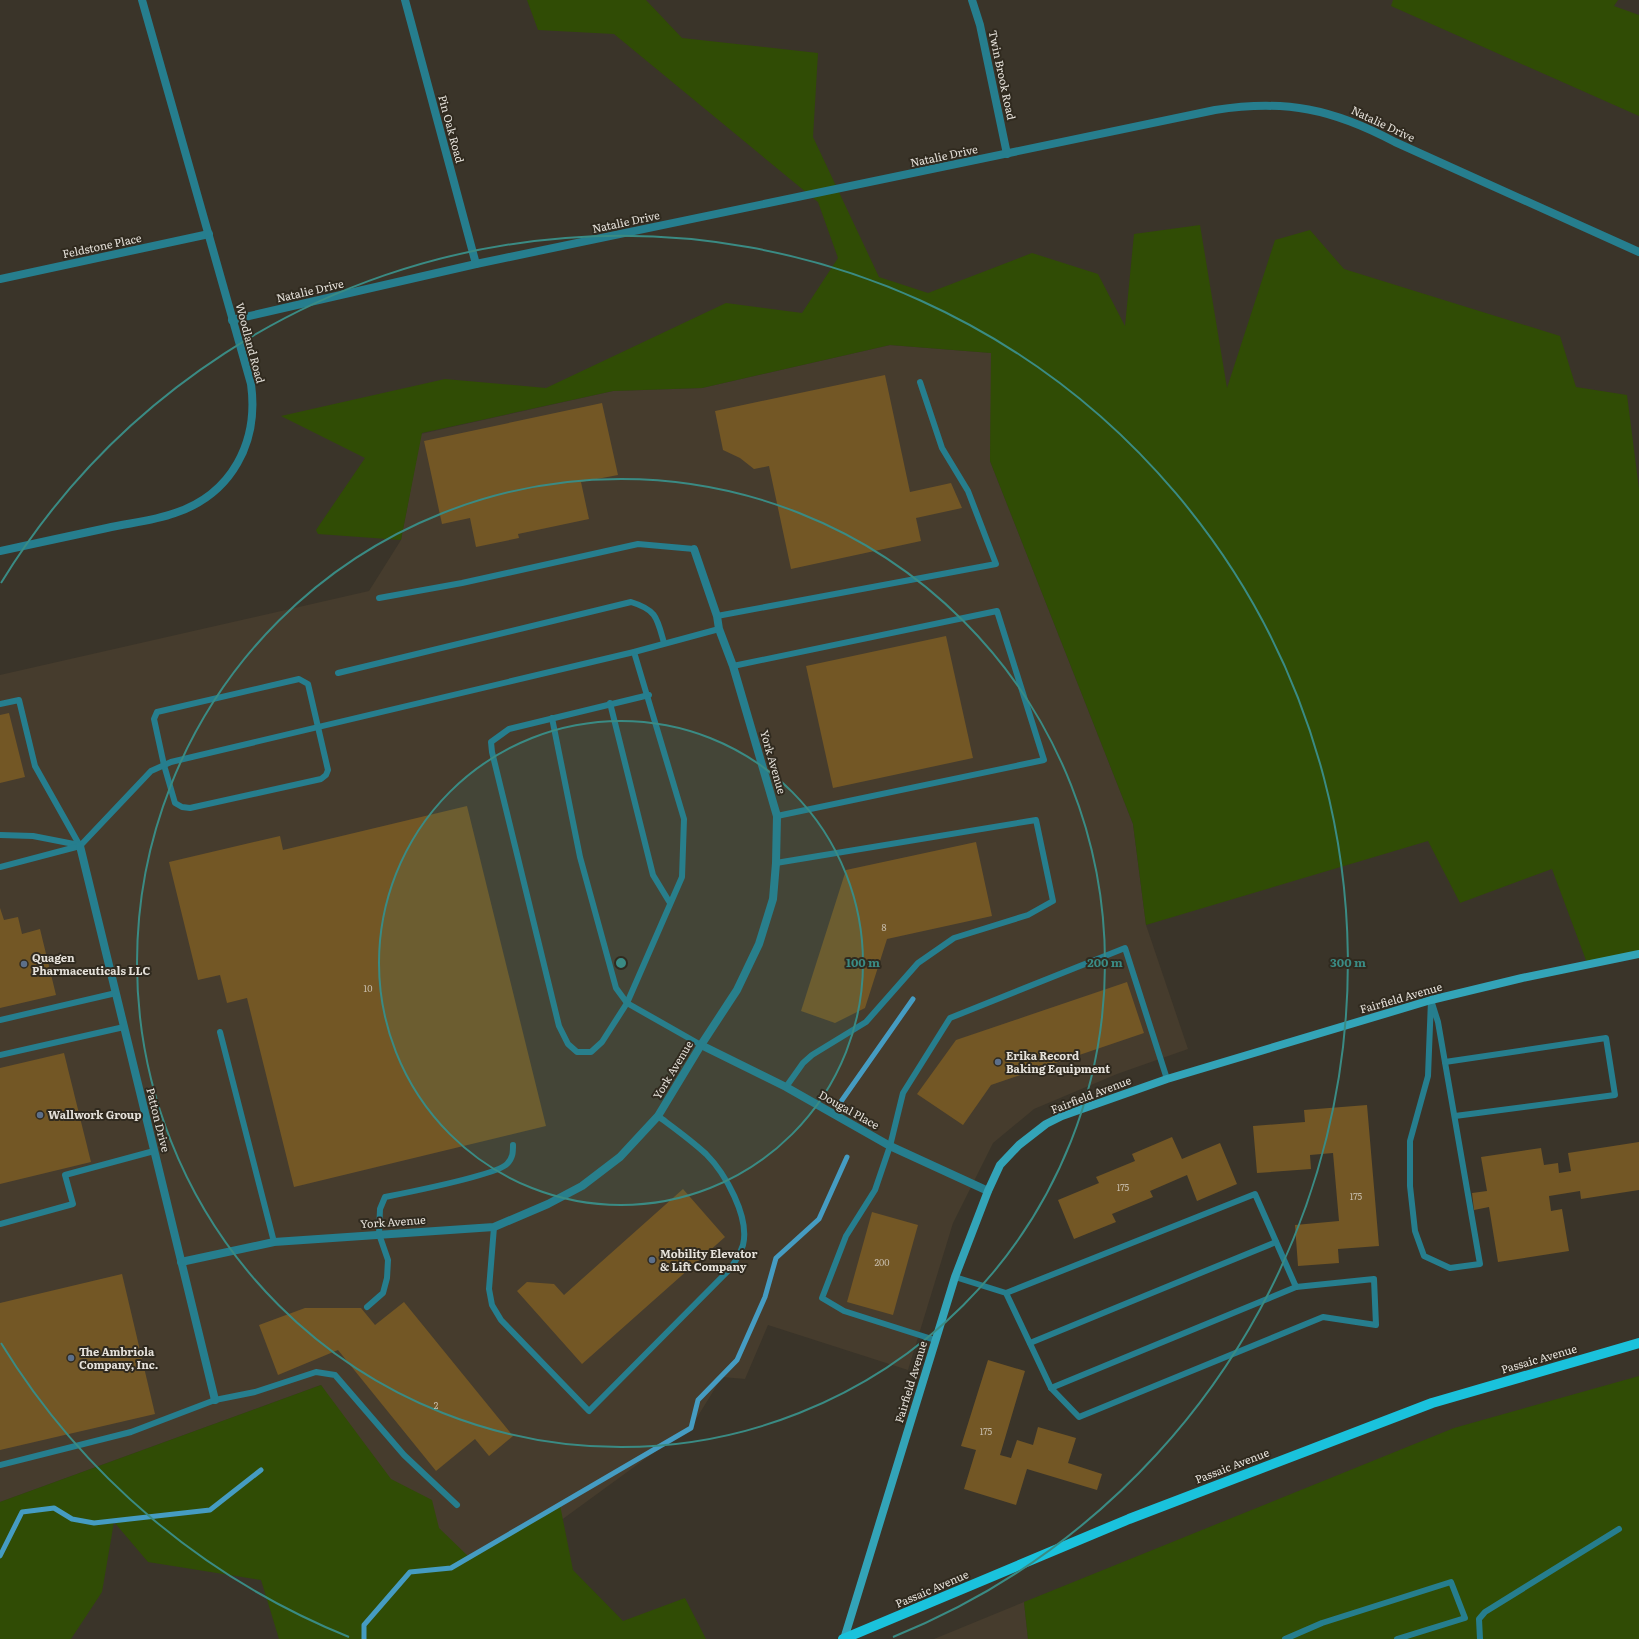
<svg xmlns="http://www.w3.org/2000/svg" width="1639" height="1639" font-family="Literata,serif">
  <rect width="100%" height="100%" fill="#3a3429"/>
  <g fill="#463c2d">
    <polygon points="890,345 992,353 990,461 1133,824 1146,925 1188,1049 1117,1074 1034,1109 993,1143 953,1223 908,1370 768,1325 745,1379 722,1377 693,1424 486,1575 381,1482 321,1385 0,1502 0,675 369,591 401,540 421,434 613,391 702,388"/>
    <polygon points="1024,1602 1028,1639 934,1639"/>
  </g>
  <g fill="#304c05">
    <polygon points="527,0 646,0 682,38 818,53 813,137 879,277 928,293 1032,253 1098,274 1125,326 1134,234 1200,225 1227,388 1275,240 1310,230 1344,269 1560,336 1576,387 1627,395 1639,489 1639,954 1587,963 1552,869 1460,903 1428,841 1146,925 1133,824 990,461 991,353 890,345 702,388 613,391 422,433 401,540 318,534 316,530 365,458 281,416 445,379 546,388 726,303 802,313 838,258 818,202 614,34 538,30"/>
    <polygon points="1393,0 1618,0 1614,6 1639,15 1639,116 1391,6"/>
    <polygon points="1639,1376 1639,1639 1028,1639 1024,1602 1454,1428"/>
    <polygon points="321,1385 391,1479 432,1500 439,1528 469,1557 560,1505 573,1570 623,1621 685,1598 706,1639 279,1639 261,1580 148,1562 114,1522 102,1592 71,1639 0,1639 0,1502"/>
  </g>
  <g fill="none" stroke-linecap="round" stroke-linejoin="round">
    <g stroke="#459cc2" stroke-width="5">
      <polyline points="840,1103 913,999"/>
      <polyline points="0,1556 22,1512 54,1508 72,1519 94,1523 210,1510 261,1470"/>
      <polyline points="364,1639 364,1625 410,1572 451,1568 691,1428 698,1400 737,1360 765,1297 776,1258 819,1219 847,1157"/>
    </g>
  </g>
  <g fill="#735725">
    <polygon points="885,375 910,492 951,483 962,508 916,518 921,541 791,569 769,466 754,469 740,458 723,450 715,411"/>
    <polygon points="602,403 618,475 581,482 589,519 518,534 519,538 476,547 470,518 442,524 424,441"/>
    <polygon points="946,636 973,758 833,788 806,666"/>
    <polygon points="9,713 25,777 0,783 0,715"/>
    <polygon points="467,806 546,1126 294,1187 247,998 227,1003 220,975 198,980 169,862 280,836 283,850"/>
    <polygon points="976,842 992,916 887,939 865,1008 835,1023 801,1011 846,870"/>
    <polygon points="0,908 4,920 18,917 22,934 40,929 56,995 0,1008"/>
    <polygon points="1127,982 1144,1033 991,1085 963,1125 917,1094 956,1040"/>
    <polygon points="64,1053 91,1162 0,1184 0,1068"/>
    <polygon points="1367,1105 1379,1246 1338,1249 1339,1263 1298,1266 1295,1225 1339,1221 1333,1153 1310,1155 1311,1169 1257,1173 1253,1126 1305,1122 1304,1110"/>
    <polygon points="1172,1137 1182,1159 1220,1143 1237,1184 1197,1201 1187,1175 1150,1191 1153,1197 1112,1214 1116,1222 1074,1239 1058,1200 1099,1183 1096,1177 1135,1161 1132,1154"/>
    <polygon points="1639,1142 1639,1190 1581,1199 1580,1191 1549,1196 1551,1211 1562,1209 1569,1251 1498,1262 1489,1207 1474,1210 1472,1193 1487,1191 1481,1157 1541,1148 1544,1165 1558,1163 1559,1173 1571,1171 1568,1153"/>
    <polygon points="683,1189 725,1237 582,1364 517,1291 527,1282 554,1284 564,1295"/>
    <polygon points="872,1212 918,1225 893,1315 847,1302"/>
    <polygon points="122,1274 155,1414 0,1450 0,1303"/>
    <polygon points="404,1302 513,1436 489,1456 475,1439 436,1471 338,1350 278,1375 259,1325 305,1308 361,1308 375,1325"/>
    <polygon points="988,1360 1025,1371 1000,1455 1011,1458 1017,1440 1033,1445 1038,1427 1076,1438 1068,1463 1102,1474 1097,1490 1027,1469 1016,1505 964,1489 976,1450 961,1446"/>
  </g>
  <g fill="none" stroke-linecap="round" stroke-linejoin="round">
    <g stroke="#267e8e" stroke-width="6">
      <polyline points="379,598 462,583 638,544 694,549"/>
      <polyline points="717,616 996,564 968,491 942,448 920,382"/>
      <polyline points="634,652 684,819 682,877 627,1003 602,1042 591,1052 577,1052 568,1044 559,1026 492,752 491,742 509,729 649,695"/>
      <polyline points="733,666 997,611 1044,760 777,816"/>
      <path d="M338,673L631,602C657,610 657,618 664,643"/>
      <polygon points="299,679 308,684 328,770 326,775 321,779 190,808 182,807 175,803 164,765 154,719 157,712"/>
      <polyline points="610,703 653,875 670,903"/>
      <polyline points="0,704 19,700 35,766 80,846"/>
      <polyline points="552,718 580,857 616,988 627,1003 701,1045"/>
      <polyline points="0,835 33,836 79,845"/>
      <polyline points="776,863 1036,820 1053,901 1028,915 954,938 918,963 866,1022 812,1055 803,1063 786,1087"/>
      <polyline points="0,867 80,846 151,771 171,762 634,652 719,629"/>
      <polygon points="1431,1000 1438,1022 1480,1264 1450,1268 1424,1256 1415,1231 1410,1186 1410,1141 1428,1076"/>
      <polyline points="0,1020 116,993"/>
      <polyline points="220,1032 274,1242"/>
      <polyline points="0,1055 124,1027"/>
      <polyline points="1445,1062 1606,1038 1615,1095 1455,1116"/>
      <polyline points="0,1224 73,1204 65,1175 154,1151"/>
      <path d="M494,1227L489,1289L492,1305L501,1320L589,1411L730,1269C735,1262 740,1254 743,1245C750,1217 725,1173 706,1154C691,1140 674,1128 658,1116"/>
      <polyline points="955,1277 1006,1293 1051,1388 1079,1417 1323,1317 1376,1325 1374,1279 1296,1287 1255,1194 1006,1293"/>
      <path d="M367,1307L383,1293L387,1278L388,1260L379,1234L380,1209L385,1197C405,1193 496,1175 507,1164C513,1158 513,1152 513,1145"/>
      <polyline points="935,1340 844,1311 822,1298 846,1236 875,1190 890,1146 903,1093 950,1018 1125,948 1167,1079"/>
      <polyline points="1030,1343 1276,1242"/>
      <polyline points="1051,1388 1296,1287"/>
      <polyline points="0,1465 131,1432 215,1400 255,1392 316,1372 335,1375 404,1455 457,1505"/>
      <polyline points="1285,1639 1322,1623 1451,1582 1465,1618 1397,1639"/>
      <polyline points="1480,1639 1479,1619 1485,1612 1619,1529"/>
    </g>
    <g stroke="#267e8e" stroke-width="8">
      <polyline points="405,0 476,264"/>
      <polyline points="972,0 980,25 1007,154"/>
      <polyline points="0,279 209,234"/>
      <path d="M232,320L476,264L1215,110C1286,99 1333,109 1395,142L1639,252"/>
      <path d="M0,551C36,543 71,536 107,528C129,523 153,521 175,513C232,494 259,442 251,384L142,0"/>
      <polyline points="80,846 215,1400"/>
      <polyline points="701,1045 786,1087 890,1146 988,1191"/>
      <polyline points="181,1262 274,1242 494,1227 548,1204 582,1186 620,1157 658,1116 701,1045 737,990 759,944 773,899 776,863 777,816 733,666 719,629 717,616 694,549"/>
    </g>
    <polyline stroke="#33a4b8" stroke-width="8" points="844,1639 955,1277 988,1191 1000,1165 1019,1145 1046,1124 1062,1116 1167,1079 1431,1000 1522,978 1639,954"/>
    <polyline stroke="#1ac2dc" stroke-width="10" points="843,1639 1129,1519 1432,1403 1639,1343"/>
  </g>
  <circle cx="621" cy="963" r="242" fill="#3a8b84" fill-opacity=".12"/>
  <g fill="none" stroke="#3a8b84" stroke-width="2">
    <circle cx="621" cy="963" r="242"/>
    <circle cx="621" cy="963" r="484"/>
    <path d="M349 1637A727 727 0 0 1 1 1343M1 583A727 727 0 1 1 893 1637"/>
  </g>
  <g fill="#5c6f8a" stroke="#302a1f" stroke-width="1.5">
    <circle cx="24" cy="964" r="4"/>
    <circle cx="998" cy="1062" r="4"/>
    <circle cx="40" cy="1115" r="4"/>
    <circle cx="652" cy="1260" r="4"/>
    <circle cx="71" cy="1358" r="4"/>
  </g>
  <g text-anchor="middle" stroke-width="4" stroke-linejoin="round" paint-order="stroke">
    <g font-size="9" fill="#c8bead">
      <text x="884" y="931">8</text>
      <text x="368" y="992">10</text>
      <text x="1123" y="1191">175</text>
      <text x="1356" y="1200">175</text>
      <text x="882" y="1266">200</text>
      <text x="436" y="1409">2</text>
      <text x="986" y="1435">175</text>
    </g>
    <g font-size="11" fill="#e5e1da" stroke="#302a1f">
      <text transform="translate(1002 75) rotate(78)" y="4">Twin Brook Road</text>
      <text transform="translate(1383 124) rotate(25)" y="4">Natalie Drive</text>
      <text transform="translate(451 129) rotate(75)" y="4">Pin Oak Road</text>
      <text transform="translate(944 156) rotate(-12)" y="4">Natalie Drive</text>
      <text transform="translate(626 222) rotate(-12)" y="4">Natalie Drive</text>
      <text transform="translate(102 246) rotate(-12)" y="4">Feldstone Place</text>
      <text transform="translate(310 291) rotate(-13)" y="4">Natalie Drive</text>
      <text transform="translate(250 343) rotate(75)" y="4">Woodland Road</text>
      <text transform="translate(773 762) rotate(74)" y="4">York Avenue</text>
      <text transform="translate(1401 998) rotate(-16)" y="4">Fairfield Avenue</text>
      <text transform="translate(673 1070) rotate(-59)" y="4">York Avenue</text>
      <text transform="translate(1091 1095) rotate(-21)" y="4">Fairfield Avenue</text>
      <text transform="translate(849 1110) rotate(29)" y="4">Dougal Place</text>
      <text transform="translate(158 1120) rotate(76)" y="4">Patton Drive</text>
      <text transform="translate(393 1222) rotate(-4)" y="4">York Avenue</text>
      <text transform="translate(1539 1359) rotate(-16)" y="4">Passaic Avenue</text>
      <text transform="translate(911 1382) rotate(-73)" y="4">Fairfield Avenue</text>
      <text transform="translate(1232 1466) rotate(-21)" y="4">Passaic Avenue</text>
      <text transform="translate(932 1589) rotate(-23)" y="4">Passaic Avenue</text>
    </g>
    <g font-size="11" font-weight="bold" fill="#e5e1da" stroke="#302a1f" text-anchor="start">
      <text x="32" y="962">Quagen<tspan x="32" dy="13">Pharmaceuticals LLC</tspan></text>
      <text x="1006" y="1060">Erika Record<tspan x="1006" dy="13">Baking Equipment</tspan></text>
      <text x="48" y="1119">Wallwork Group</text>
      <text x="660" y="1258">Mobility Elevator<tspan x="660" dy="13">&amp; Lift Company</tspan></text>
      <text x="79" y="1356">The Ambriola<tspan x="79" dy="13">Company, Inc.</tspan></text>
    </g>
  </g>
  <circle cx="621" cy="963" r="6" fill="#3a8b84" stroke="#302a1f" stroke-width="2"/>
  <g font-size="12" text-anchor="middle" font-weight="bold" fill="#3a8b84" stroke="#302a1f" stroke-width="4" stroke-linejoin="round" paint-order="stroke">
    <text x="863" y="967">100 m</text>
    <text x="1105" y="967">200 m</text>
    <text x="1348" y="967">300 m</text>
  </g>
</svg>
